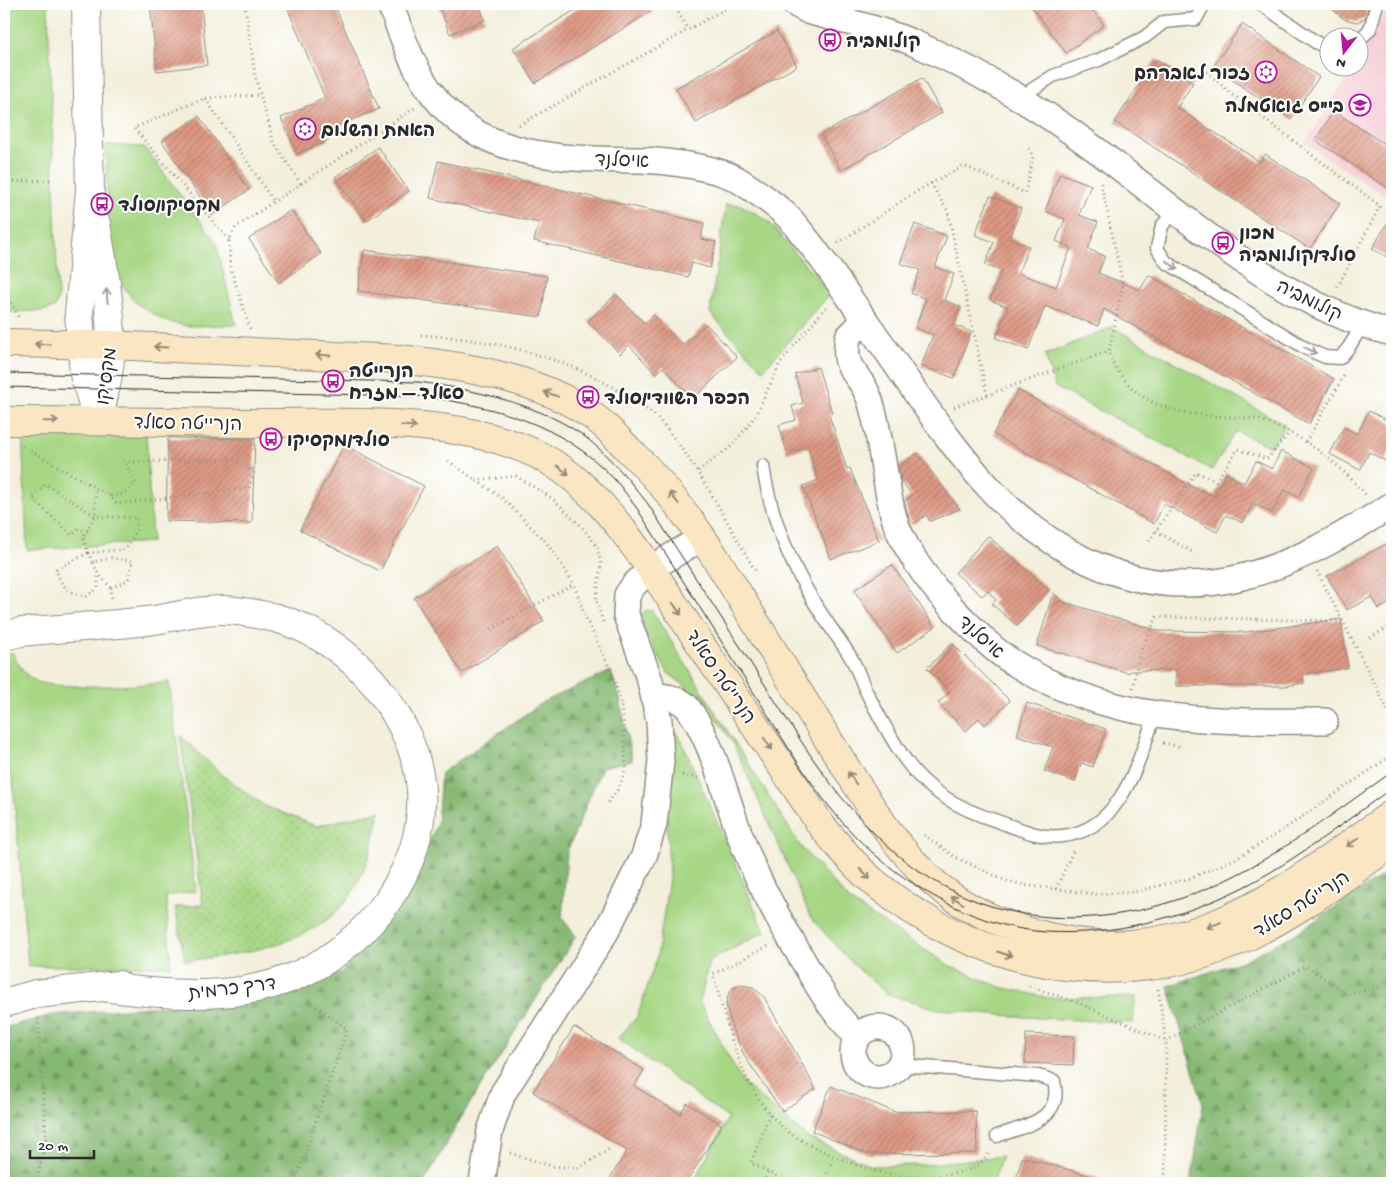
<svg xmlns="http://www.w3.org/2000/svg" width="1396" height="1187" font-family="'Gochi Hand','Playpen Sans Hebrew',sans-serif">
  <defs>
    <pattern id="grass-dots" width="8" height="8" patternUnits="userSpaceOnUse" patternTransform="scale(1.25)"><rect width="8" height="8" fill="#a7d785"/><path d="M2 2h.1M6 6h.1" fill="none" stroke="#90b973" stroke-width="1.8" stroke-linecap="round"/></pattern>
    <pattern id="forest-firs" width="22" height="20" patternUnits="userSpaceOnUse" patternTransform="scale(1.25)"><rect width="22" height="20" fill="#85b872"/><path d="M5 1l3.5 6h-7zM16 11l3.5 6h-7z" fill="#6d965e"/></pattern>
    <pattern id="building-hatch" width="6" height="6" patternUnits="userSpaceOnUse" patternTransform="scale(1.25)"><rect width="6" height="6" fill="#de9984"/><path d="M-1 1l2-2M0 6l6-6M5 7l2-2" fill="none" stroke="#b47d6c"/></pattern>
  </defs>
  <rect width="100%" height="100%" fill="#fff"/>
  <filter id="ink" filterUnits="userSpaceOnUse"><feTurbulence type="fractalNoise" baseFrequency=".02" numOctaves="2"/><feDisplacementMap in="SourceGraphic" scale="10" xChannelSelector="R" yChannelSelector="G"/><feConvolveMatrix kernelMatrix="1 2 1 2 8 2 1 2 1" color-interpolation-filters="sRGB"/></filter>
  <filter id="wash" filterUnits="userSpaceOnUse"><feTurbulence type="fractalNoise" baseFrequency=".0096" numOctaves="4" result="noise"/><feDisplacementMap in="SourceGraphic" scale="20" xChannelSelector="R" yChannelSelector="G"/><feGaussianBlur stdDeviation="1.12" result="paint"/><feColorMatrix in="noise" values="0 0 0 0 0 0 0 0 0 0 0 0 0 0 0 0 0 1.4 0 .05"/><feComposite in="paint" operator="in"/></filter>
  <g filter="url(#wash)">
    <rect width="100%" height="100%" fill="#f3efdb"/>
    <polygon fill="#f6cfd7" points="1390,4 1392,4 1392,196 1390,199 1305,143 1353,68 1358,68 1359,58"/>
    <path fill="url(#grass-dots)" stroke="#698158" d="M180,735L222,775L265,806L316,826L380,811C374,840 367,871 350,896C316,946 239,954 185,961L175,907L203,905Z"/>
    <g fill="url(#forest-firs)" stroke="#58724e">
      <polygon points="611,671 620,699 632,761 602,767 567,852 562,918 576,936 462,1116 424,1183 4,1183 4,1028 51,1015 184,1004 293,989 341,973 405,896 437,824 441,773 543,702"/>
      <polygon points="1392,869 1392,1183 1191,1183 1203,1104 1168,986 1245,960 1295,934"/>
    </g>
    <g fill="#a7d785" stroke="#698158">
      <polygon points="4,4 48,4 58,300 54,308 43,311 4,312"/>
      <polygon points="106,145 144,147 216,242 236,325 187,326 165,321 136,303 119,281 109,258"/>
      <polygon points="726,204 741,205 767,220 830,294 763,370 710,313"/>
      <polygon points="1112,327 1285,425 1271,447 1236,431 1212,470 1055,387 1045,355"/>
      <polygon points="22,430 146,430 152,542 27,550"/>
      <polygon points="646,610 652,611 801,847 851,902 950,966 1000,987 1050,998 1136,997 1133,1023 1024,1017 938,1009 887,994 853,964 811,918 733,743 704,700 668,673 644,631 641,615"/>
      <path d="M13,653C19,665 25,677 38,682C54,689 149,686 169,682L196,891L166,896L171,966H28L13,780L4,769V654Z"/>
      <polygon points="666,728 679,735 765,932 709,961 700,1003 742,1082 808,1138 872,1166 922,1165 1002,1156 993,1183 693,1183 728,1118 618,1038 637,1017 657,958 669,878 665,769"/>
    </g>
    <g id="blocks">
      <g fill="url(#building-hatch)">
        <polygon points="150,4 201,4 207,65 157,71"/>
        <polygon points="286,4 334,4 379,109 325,131 329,140 297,154 281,118 325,98"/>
        <polygon points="438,4 479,4 485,20 450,34"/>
        <polygon points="585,4 663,4 535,83 513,48"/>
        <polygon points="1030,4 1088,4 1104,25 1066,53"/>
        <polygon points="1327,4 1369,4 1365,18 1357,22 1344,19"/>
        <polygon points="1242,24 1319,77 1291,119 1213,67"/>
        <polygon points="777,31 797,66 696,123 676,88"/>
        <polygon points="1156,59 1193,83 1177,108 1260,162 1265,154 1340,203 1310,249 1115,122"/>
        <polygon points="922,78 942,113 841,170 821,135"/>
        <polygon points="1334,111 1392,149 1392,191 1315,140"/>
        <polygon points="199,116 249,190 212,215 162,141"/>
        <polygon points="378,147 409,191 366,221 335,177"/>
        <polygon points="438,161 704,223 701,239 716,242 710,268 692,263 688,277 534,241 539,223 430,198"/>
        <polygon points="1060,173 1091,185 1079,215 1098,222 1088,249 1105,256 1098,273 1140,290 1149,275 1334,379 1309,424 1104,309 1098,326 1045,306 1028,350 996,338 1008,307 990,300 1001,271 985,265 994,242 975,235 990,196 1021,208 1010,238 1029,246 1018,273 1056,287 1071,247 1056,241 1065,219 1045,211"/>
        <polygon points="291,210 321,254 279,283 249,239"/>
        <polygon points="1392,215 1392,248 1387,257 1372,249"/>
        <polygon points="915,224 947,236 935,267 954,274 944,300 961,307 954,325 971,332 954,378 921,366 933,335 915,328 926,299 911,293 920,270 900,263"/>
        <polygon points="364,250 547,276 541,317 358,291"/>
        <polygon points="616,294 645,324 654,315 683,345 706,324 737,357 693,399 663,367 656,374 629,345 620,354 588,321"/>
        <polygon points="818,367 832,413 829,415 847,469 850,468 879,541 831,559 803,486 818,480 808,447 787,453 779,425 796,420 792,406 803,403 795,374"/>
        <polygon points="1018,390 1200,491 1201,490 1214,496 1226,473 1244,483 1256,461 1272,469 1281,451 1314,468 1298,497 1284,490 1272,513 1253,503 1243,523 1226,515 1217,532 1164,504 1154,524 993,434"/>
        <polygon points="1369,411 1392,423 1392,448 1385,461 1369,452 1360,470 1330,454 1344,427 1357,434"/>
        <polygon points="168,438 255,439 252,523 166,521"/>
        <polygon points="344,445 424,486 380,571 300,530"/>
        <polygon points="917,453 960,509 930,521 926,515 914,524 909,518 904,501 912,495 901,481 898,467"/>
        <polygon points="988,536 1049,590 1017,626 992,604 996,600 988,591 982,596 955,573"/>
        <polygon points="1392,541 1392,602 1379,609 1372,597 1347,610 1327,576"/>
        <polygon points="497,546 544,621 462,673 414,598"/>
        <polygon points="892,565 935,627 897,653 854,590"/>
        <polygon points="1053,593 1064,602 1159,631 1247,632 1341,619 1348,668 1303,674 1304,683 1285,686 1176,686 1176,670 1130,671 1129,673 1037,646"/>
        <polygon points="952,643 1010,701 985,725 979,718 966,731 938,703 950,692 927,668"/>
        <polygon points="1027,703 1106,729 1093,767 1081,763 1075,782 1044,771 1053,747 1017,735"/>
        <polygon points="741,985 753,987 764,997 816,1089 782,1111 745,1057 733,1031 726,1004 728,995 733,988"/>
        <polygon points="574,1027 644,1070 634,1086 680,1114 687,1103 722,1125 686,1183 607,1183 627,1151 533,1092"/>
        <polygon points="1026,1034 1074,1036 1073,1065 1025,1063"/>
        <polygon points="831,1086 895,1112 976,1111 977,1153 867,1154 812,1131"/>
        <polygon points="1022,1157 1099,1178 1098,1183 1015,1183"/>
      </g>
    </g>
  </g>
  <g filter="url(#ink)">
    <use href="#blocks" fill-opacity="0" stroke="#8f8d83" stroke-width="1"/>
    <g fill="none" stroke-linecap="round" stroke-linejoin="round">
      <g stroke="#8f8d83" stroke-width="15">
        <g id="service">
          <polyline points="1261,4 1317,43 1328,48"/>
          <polyline points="1358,42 1370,29 1377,4"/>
          <polyline points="1019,98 1053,76 1099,60 1145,37 1164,22 1196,19 1202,8"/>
          <polyline points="1175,210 1162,226 1157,248 1166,262 1307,349 1325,357 1340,358 1349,347 1363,324"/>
          <path d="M763,466C770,513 789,561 814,602C825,621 839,638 850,656C857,667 861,681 867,693C879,716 892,741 907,762C929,793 962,810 997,821C1017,828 1041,839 1062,836C1122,830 1138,761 1155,715"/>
          <path d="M899,1065L1038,1076L1054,1081C1064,1120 1024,1126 997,1136"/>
        </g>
      </g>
      <g stroke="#8f8d83" stroke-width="28">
        <g id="minor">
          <path d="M390,4C402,35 413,70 434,96C483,160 567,159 640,160C667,161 718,167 740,181C757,192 777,205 791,220C819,252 843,289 867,323C908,380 946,442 994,493C1022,522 1051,544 1087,561C1200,615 1295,566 1392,505"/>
          <path d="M795,4L810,12C845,21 882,29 916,44C979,71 1040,108 1095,149C1189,218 1276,303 1392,333"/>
          <path d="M865,320L848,337C842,371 856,368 868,395C874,409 876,424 879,439C884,463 888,502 896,524C908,556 937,593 960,616C976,632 992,649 1011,661C1109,724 1214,722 1325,721"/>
          <path d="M654,696C666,696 680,698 688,708C712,739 727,801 741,838C755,876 775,912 795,947C814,979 830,1011 858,1037"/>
          <circle cx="878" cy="1052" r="25"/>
          <polyline points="482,1183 490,1131 503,1093 606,932 644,856 654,824 661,761 659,720 650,681 626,615 627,595 634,585 650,569 703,537"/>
        </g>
      </g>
      <g stroke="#8f8d83" stroke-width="30">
        <g id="tertiary">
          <polyline points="86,4 90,190 79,314 84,374 98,421"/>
          <path d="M96,224C103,264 111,305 111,345C110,371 104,396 98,421"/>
          <path d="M4,636L21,632C63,628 105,626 147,621C171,618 196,610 221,610C239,610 258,614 276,618C311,628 341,648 366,674C394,704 418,748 421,790C426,868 369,943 300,974C239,1002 167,995 103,987"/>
          <polyline points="4,1003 36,994 119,985"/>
        </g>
      </g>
      <g stroke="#8f8d83" stroke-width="30">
        <g id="secondary">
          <path d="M4,343L111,345L399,359C464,366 536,377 591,415C605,424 617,438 629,450C677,496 711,549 745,605C779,661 813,716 848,771C872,808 897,849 930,879C959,906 995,922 1033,933C1181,975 1279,895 1392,814"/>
          <path d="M4,421C87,421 169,422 252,423C347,424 482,412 563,470C613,506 655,575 689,627C733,693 777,759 821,825C838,845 855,867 875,883C974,966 1120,996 1240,940C1295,915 1343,878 1392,843"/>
        </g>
      </g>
      <g stroke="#8f8d83" stroke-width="3" stroke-dasharray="1 4" stroke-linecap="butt">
        <polyline points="245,4 255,76 274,143 301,184"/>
        <polyline points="673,4 688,29"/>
        <polyline points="1203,68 1230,93 1380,206 1336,290"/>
        <polyline points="206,98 260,95"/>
        <polyline points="519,125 734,4"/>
        <polyline points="4,182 50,180"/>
        <polyline points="931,183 948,212 987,395"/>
        <path d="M1101,183L1123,284L1109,351C1111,363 1117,370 1125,380C1149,411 1191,415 1229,417C1241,418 1255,417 1266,422C1305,436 1339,464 1366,495"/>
        <polyline points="229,240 134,128 205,98 274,202"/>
        <polyline points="838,243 917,191 964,166 1025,193 1033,157 1028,145"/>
        <polyline points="4,289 20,320"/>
        <polyline points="250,329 230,266 229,240 236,227 416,107"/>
        <path d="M421,335C496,339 574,358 636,402C644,408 654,413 660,421C699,466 726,521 756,572"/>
        <polyline points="954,407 1109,351"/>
        <polyline points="1306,442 1345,374"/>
        <polyline points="22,446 110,496 117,504 249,488 254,471 234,459 129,462"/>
        <polyline points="448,461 502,498 547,543 574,584 584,614 611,671 620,699 624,726 626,767 619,788 606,805"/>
        <polyline points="698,471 733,445 756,415 780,363 827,306"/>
        <polyline points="476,480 516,476 553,499 582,527 597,546 601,564 596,600 603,622"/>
        <polyline points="111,496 124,494 136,483 122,457"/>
        <polyline points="88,531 78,529 72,535 32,498 46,484 95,516 95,488"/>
        <polyline points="1156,531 1192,552"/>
        <polyline points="1149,541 1196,472 1216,481 1238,449 1267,459 1290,432"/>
        <path d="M93,562L88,553L126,549L137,528V518L95,516L83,537L88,553L56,569C61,587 68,592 86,597L98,588V573"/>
        <polyline points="1317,571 1392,718"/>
        <polyline points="111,588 98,573 93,562 111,558 133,561 128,580 111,588 112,600"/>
        <polyline points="491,629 574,584"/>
        <polyline points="1370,638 1392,625"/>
        <polyline points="1133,688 1140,652 1157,617 1343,621"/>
        <polyline points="1163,743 1182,747"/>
        <polyline points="682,775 698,778"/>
        <polyline points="924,835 955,857 1004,880 1024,885 1096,894 1134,892 1191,878 1235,859 1277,834 1392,755"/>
        <polyline points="1056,889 1073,851"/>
        <path d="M768,946L713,974C728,1025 739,1085 778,1123C795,1140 820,1150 841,1159C871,1172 901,1179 933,1176C952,1175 982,1171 990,1151"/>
        <polyline points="1029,986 1079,1003 1166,1041"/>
        <polyline points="1158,989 1166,1041 1165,1183"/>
        <polyline points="1166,1041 1306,966 1348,994 1392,984"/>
        <polyline points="770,1114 751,1163 790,1183"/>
        <polyline points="510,1153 551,1166 579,1168 611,1148"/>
        <polyline points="36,1183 46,1139 38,1018"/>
        <polyline points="295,1183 347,1029 305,998"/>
        <polyline points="764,1183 768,1172"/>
        <polyline points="823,1183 834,1156"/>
      </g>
      <use href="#service" stroke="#fff" stroke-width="12"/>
      <use href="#minor" stroke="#fff" stroke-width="25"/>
      <use href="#tertiary" stroke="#fff" stroke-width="28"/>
      <use href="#secondary" stroke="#fbe6c3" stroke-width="28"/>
      <g stroke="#2b2b2b" stroke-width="1">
        <path d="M4,373L418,382C472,389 545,405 589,440C612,459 630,481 648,504C686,564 725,623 763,682C796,733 827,786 870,829C959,923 1077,939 1196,893C1268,865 1329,816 1392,772"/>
        <path d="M4,387L417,396C491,405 563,423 615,480C623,489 631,500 638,510C679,575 720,639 761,704C790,750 818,799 857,838C903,884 969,923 1035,931C1100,938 1171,921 1229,894C1288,867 1340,825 1392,788"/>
      </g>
    </g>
    <defs><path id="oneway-shaft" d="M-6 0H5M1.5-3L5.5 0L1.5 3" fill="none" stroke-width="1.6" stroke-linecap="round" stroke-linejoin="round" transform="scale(1.25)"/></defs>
    <g stroke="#a0a0a0">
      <use href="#oneway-shaft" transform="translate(1172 265) rotate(36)"/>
      <use href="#oneway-shaft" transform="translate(107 296) rotate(-95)"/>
      <use href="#oneway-shaft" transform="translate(1310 350) rotate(26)"/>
    </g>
    <g stroke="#938877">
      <use href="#oneway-shaft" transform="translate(42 344) rotate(-179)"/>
      <use href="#oneway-shaft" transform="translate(161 347) rotate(-177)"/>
      <use href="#oneway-shaft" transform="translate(323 355) rotate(-177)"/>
      <use href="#oneway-shaft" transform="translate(551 394) rotate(-160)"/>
      <use href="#oneway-shaft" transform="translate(51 421) rotate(-1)"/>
      <use href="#oneway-shaft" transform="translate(409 426) rotate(4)"/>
      <use href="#oneway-shaft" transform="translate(563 470) rotate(37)"/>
      <use href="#oneway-shaft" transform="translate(674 498) rotate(-128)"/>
      <use href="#oneway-shaft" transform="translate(677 609) rotate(56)"/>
      <use href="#oneway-shaft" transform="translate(768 744) rotate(56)"/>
      <use href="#oneway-shaft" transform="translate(852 778) rotate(-123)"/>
      <use href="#oneway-shaft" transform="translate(1353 842) rotate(144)"/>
      <use href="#oneway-shaft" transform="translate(865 874) rotate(45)"/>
      <use href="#oneway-shaft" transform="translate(957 900) rotate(-148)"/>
      <use href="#oneway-shaft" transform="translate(1214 925) rotate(158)"/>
      <use href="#oneway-shaft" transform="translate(1005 954) rotate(18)"/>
    </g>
  </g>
  <defs>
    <g id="bus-ring" transform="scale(1.125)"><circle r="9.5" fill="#fff" stroke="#b5179e" stroke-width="1.5"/><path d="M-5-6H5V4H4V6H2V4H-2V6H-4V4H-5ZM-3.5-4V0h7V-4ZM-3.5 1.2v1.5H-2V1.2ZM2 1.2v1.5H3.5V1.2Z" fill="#b5179e"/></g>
    <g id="synagogue-ring" transform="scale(1.125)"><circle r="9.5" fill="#fff" stroke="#b5179e" stroke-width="1.5"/><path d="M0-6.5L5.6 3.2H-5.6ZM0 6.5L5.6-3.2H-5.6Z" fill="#b5179e"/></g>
    <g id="school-ring" transform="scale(1.125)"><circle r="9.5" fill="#fff" stroke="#b5179e" stroke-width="1.5"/><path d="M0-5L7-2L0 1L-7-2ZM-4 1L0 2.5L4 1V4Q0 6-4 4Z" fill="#b5179e"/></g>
  </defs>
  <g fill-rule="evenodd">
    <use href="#bus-ring" x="830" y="40"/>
    <use href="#synagogue-ring" x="1266" y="72"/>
    <use href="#school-ring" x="1360" y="105"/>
    <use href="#synagogue-ring" x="305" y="129"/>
    <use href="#bus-ring" x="102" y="204"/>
    <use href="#bus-ring" x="1223" y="243"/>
    <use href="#bus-ring" x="333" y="381"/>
    <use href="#bus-ring" x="588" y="397"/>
    <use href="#bus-ring" x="271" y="439"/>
  </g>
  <g text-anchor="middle" stroke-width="4" stroke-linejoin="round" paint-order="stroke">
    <g font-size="19" font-weight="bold" fill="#2b2b2b" stroke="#fff" text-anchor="start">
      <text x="846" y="47">קולומביה</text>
      <text x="1250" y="79" text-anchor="end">זכור לאברהם</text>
      <text x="1344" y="112" text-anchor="end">בי"ס גואטמלה</text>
      <text x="321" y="136">האמת והשלום</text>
      <text x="118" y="211">מקסיקו/סולד</text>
      <text x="1239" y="239">מכון<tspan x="1239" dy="22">סולד/קולומביה</tspan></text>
      <text x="349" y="377">הנרייטה<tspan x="349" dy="22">סאלד – מזרח</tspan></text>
      <text x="604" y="404">הכפר השוודי/סולד</text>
      <text x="287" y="446">סולד/מקסיקו</text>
    </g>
    <g font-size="19" fill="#2b2b2b" stroke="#fff">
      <text transform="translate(622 159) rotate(2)" y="7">איסלנד</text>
      <text transform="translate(1310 299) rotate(26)" y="7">קולומביה</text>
      <text transform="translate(105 376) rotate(-82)" y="7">מקסיקו</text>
      <text transform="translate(188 422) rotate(1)" y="7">הנרייטה סאלד</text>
      <text transform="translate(982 636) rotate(42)" y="7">איסלנד</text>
      <text transform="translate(722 676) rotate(56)" y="7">הנרייטה סאלד</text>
      <text transform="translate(1301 903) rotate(-32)" y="7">הנרייטה סאלד</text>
      <text transform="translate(232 987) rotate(-7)" y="7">דרך כרמית</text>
    </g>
  </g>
  <rect width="1396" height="1187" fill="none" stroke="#fff" stroke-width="20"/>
  <g transform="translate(1344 52) rotate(196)"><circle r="24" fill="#ffffff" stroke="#aaaaaa"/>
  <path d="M0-4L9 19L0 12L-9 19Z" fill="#b5179e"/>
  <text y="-8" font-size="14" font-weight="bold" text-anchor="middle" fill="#2b2b2b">N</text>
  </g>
  <path d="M30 1150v8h64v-8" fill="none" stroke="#2b2b2b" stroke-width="2.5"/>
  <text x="38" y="1150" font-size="15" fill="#2b2b2b" stroke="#ffffff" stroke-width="4" paint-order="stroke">20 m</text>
</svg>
